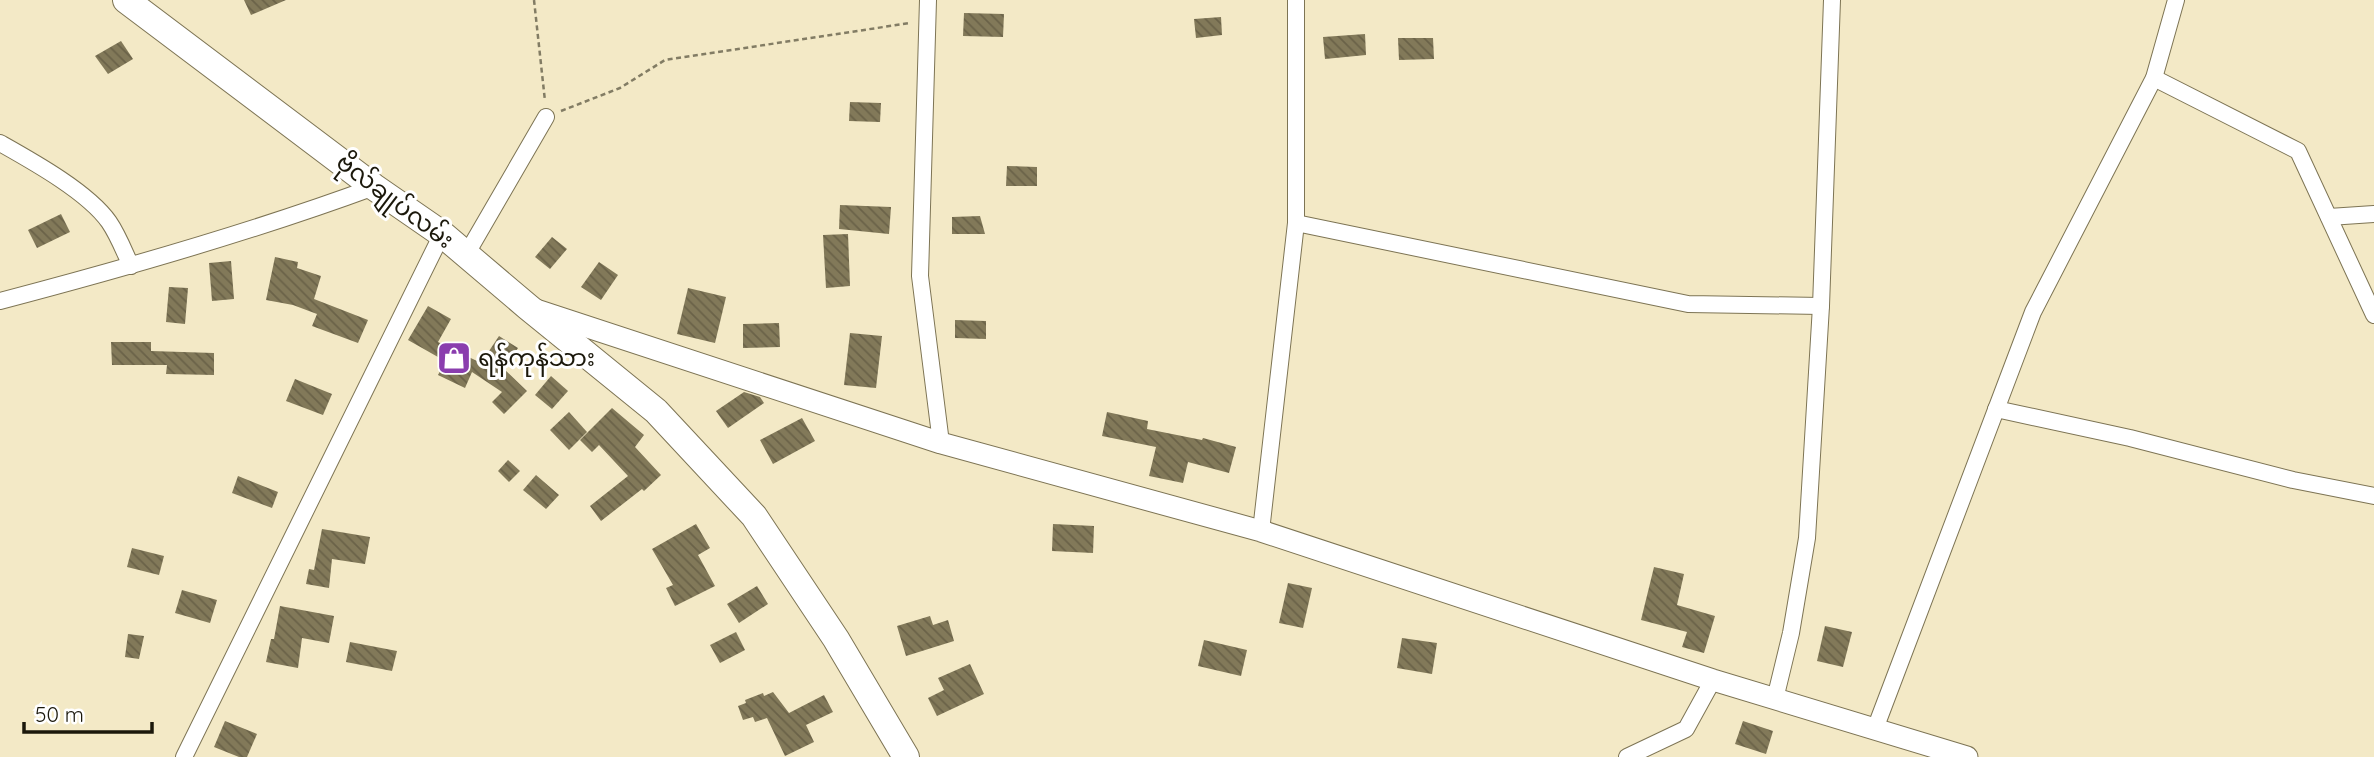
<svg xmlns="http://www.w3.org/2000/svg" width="2374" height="757" font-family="Quicksand,'Noto Sans Myanmar',sans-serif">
  <defs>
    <pattern id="building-back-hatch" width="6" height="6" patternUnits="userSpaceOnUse" patternTransform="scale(1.75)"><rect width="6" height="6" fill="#827959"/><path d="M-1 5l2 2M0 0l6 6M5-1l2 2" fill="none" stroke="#6a6248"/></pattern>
  </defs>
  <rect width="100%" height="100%" fill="#f3e9c6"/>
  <g fill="url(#building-back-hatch)">
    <polygon points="244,0 286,0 251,15"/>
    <polygon points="964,13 1004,14 1003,37 963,36"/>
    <polygon points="1221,17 1222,35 1196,38 1194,19"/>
    <polygon points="1365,34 1366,55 1325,59 1323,37"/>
    <polygon points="1398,38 1433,38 1434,59 1399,60"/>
    <polygon points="121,41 133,59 108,74 95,56"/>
    <polygon points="850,102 881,103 880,122 849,121"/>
    <polygon points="1007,166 1037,167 1037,186 1006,186"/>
    <polygon points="840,205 891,207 889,234 839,229"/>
    <polygon points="61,214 70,232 37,248 28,230"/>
    <polygon points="980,216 985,234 952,234 952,217"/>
    <polygon points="848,234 850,286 826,288 823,235"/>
    <polygon points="552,237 567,249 550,269 535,257"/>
    <polygon points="275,257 298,262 297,268 321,276 314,299 368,320 358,343 312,326 317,314 293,305 266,300"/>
    <polygon points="231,261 234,299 212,301 209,263"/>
    <polygon points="599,262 618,275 601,300 581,287"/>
    <polygon points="169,287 188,288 185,324 166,322"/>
    <polygon points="688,288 726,297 715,343 677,334"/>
    <polygon points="428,306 451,319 438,342 481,363 499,336 518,348 504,369 527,391 504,414 492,402 502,392 472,372 465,388 438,375 445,361 408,340"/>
    <polygon points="955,320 986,321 986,339 955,338"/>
    <polygon points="779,323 780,347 743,348 743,324"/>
    <polygon points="850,333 882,336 876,388 844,385"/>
    <polygon points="111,342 151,342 151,351 214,353 214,375 166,374 167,365 112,365"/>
    <polygon points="551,376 568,391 552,409 535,395"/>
    <polygon points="295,379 332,394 323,415 286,401"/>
    <polygon points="744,392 760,397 764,403 728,428 716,411"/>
    <polygon points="612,408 644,435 635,447 661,475 644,491 642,489 601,521 590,506 628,476 599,445 592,452 580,440"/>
    <polygon points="569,412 587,432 569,450 550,430"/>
    <polygon points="1107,412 1148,421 1147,429 1202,440 1203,438 1236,447 1229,473 1188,462 1183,483 1149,476 1156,447 1102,436"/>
    <polygon points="802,418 815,441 773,464 760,440"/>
    <polygon points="508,460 520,471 509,482 498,471"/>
    <polygon points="536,475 559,495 546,509 523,490"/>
    <polygon points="238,476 278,492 272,508 232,493"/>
    <polygon points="696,524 710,548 698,555 715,586 675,606 666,588 673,585 652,549"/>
    <polygon points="1053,524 1094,526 1093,553 1052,551"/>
    <polygon points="322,529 370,537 365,564 332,559 329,588 306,584 309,569 314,570"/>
    <polygon points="132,548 164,556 159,575 127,567"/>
    <polygon points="1654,567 1684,574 1677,605 1715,616 1704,653 1682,647 1687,632 1641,620"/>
    <polygon points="1288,583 1312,588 1303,628 1279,623"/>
    <polygon points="757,586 768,604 739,623 727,604"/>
    <polygon points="182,590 217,600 210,623 175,613"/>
    <polygon points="280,606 334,616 329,643 302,638 298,668 266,662 271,639 274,639"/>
    <polygon points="930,616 933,625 948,620 954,641 906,656 897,626"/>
    <polygon points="1825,626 1852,632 1843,667 1817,661"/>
    <polygon points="736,632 745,650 720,663 710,645"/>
    <polygon points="128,634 144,636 139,659 125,657"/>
    <polygon points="1402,638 1437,643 1432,674 1397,668"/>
    <polygon points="1204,640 1247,650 1241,676 1198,666"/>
    <polygon points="350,642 397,651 392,671 346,662"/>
    <polygon points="970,664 984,694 937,716 928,698 944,690 938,678"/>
    <polygon points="773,692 789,713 824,695 833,712 806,725 814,742 785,756 767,718 755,722 753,717 743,720 738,706 746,703 745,700 763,693 764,696"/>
    <polygon points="225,721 257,734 247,757 239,757 214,747"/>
    <polygon points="1743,721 1773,731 1766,754 1735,744"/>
  </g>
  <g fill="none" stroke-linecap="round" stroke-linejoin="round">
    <g stroke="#7d7454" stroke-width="18">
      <g id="minor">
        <polyline points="928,0 920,276 941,443"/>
        <polyline points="2154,78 2298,151 2374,315"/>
        <path d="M0,143C32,161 88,192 109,222C118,235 124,251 131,266"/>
        <polyline points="2329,217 2374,214"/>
        <polyline points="1296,223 1688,304 1821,306"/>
        <polyline points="466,255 546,117"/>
        <path d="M0,301C126,268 252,232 374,187"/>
        <polyline points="1996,409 2130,438 2293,480 2374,496"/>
        <polyline points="1261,531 1296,223 1296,0"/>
        <polyline points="1775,699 1791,633 1807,538 1821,306 1832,0"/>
        <polyline points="1875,729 2033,312 2154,78 2176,0"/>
        <polyline points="184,757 442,234"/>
        <polyline points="1627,757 1686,729 1713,680"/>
      </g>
    </g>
    <g stroke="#7d7454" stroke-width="23">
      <polyline id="tertiary" points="536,310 941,443 1261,531 1713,680 1967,757"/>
    </g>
    <g stroke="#7d7454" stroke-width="28">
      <polyline id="primary" points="126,0 374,187 442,234 528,307 656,411 754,516 836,639 906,757"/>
    </g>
    <g stroke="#827c64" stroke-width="2.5" stroke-dasharray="5 3.5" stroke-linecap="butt">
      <polyline points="534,0 545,101"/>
      <polyline points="561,111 620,88 665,60 910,23"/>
    </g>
    <use href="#minor" stroke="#fff" stroke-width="16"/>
    <use href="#tertiary" stroke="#fff" stroke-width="21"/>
    <use href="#primary" stroke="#fff" stroke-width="26"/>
  </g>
  <defs>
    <g id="shop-square" transform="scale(1.75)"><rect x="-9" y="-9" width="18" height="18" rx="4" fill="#8a3dae" stroke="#fff"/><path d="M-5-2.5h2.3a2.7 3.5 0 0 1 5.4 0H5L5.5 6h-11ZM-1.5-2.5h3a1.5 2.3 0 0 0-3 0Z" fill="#fff"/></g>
  </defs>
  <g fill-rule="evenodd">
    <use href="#shop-square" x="454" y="358"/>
  </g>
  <g text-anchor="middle" stroke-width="6" stroke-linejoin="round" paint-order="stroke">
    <g font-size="24" fill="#1b180b" stroke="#fff">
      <text transform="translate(395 201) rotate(37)" y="8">ဗိုလ်ချုပ်လမ်း</text>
    </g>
    <g font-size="24" fill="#1b180b" stroke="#fff" text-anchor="start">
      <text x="478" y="366">ရန်ကုန်သား</text>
    </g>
  </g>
  <path d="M24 722v10h128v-10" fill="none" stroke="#1b180b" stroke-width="3.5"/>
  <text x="35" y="722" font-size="21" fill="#1b180b" stroke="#ffffff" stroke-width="5" paint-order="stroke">50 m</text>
</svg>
